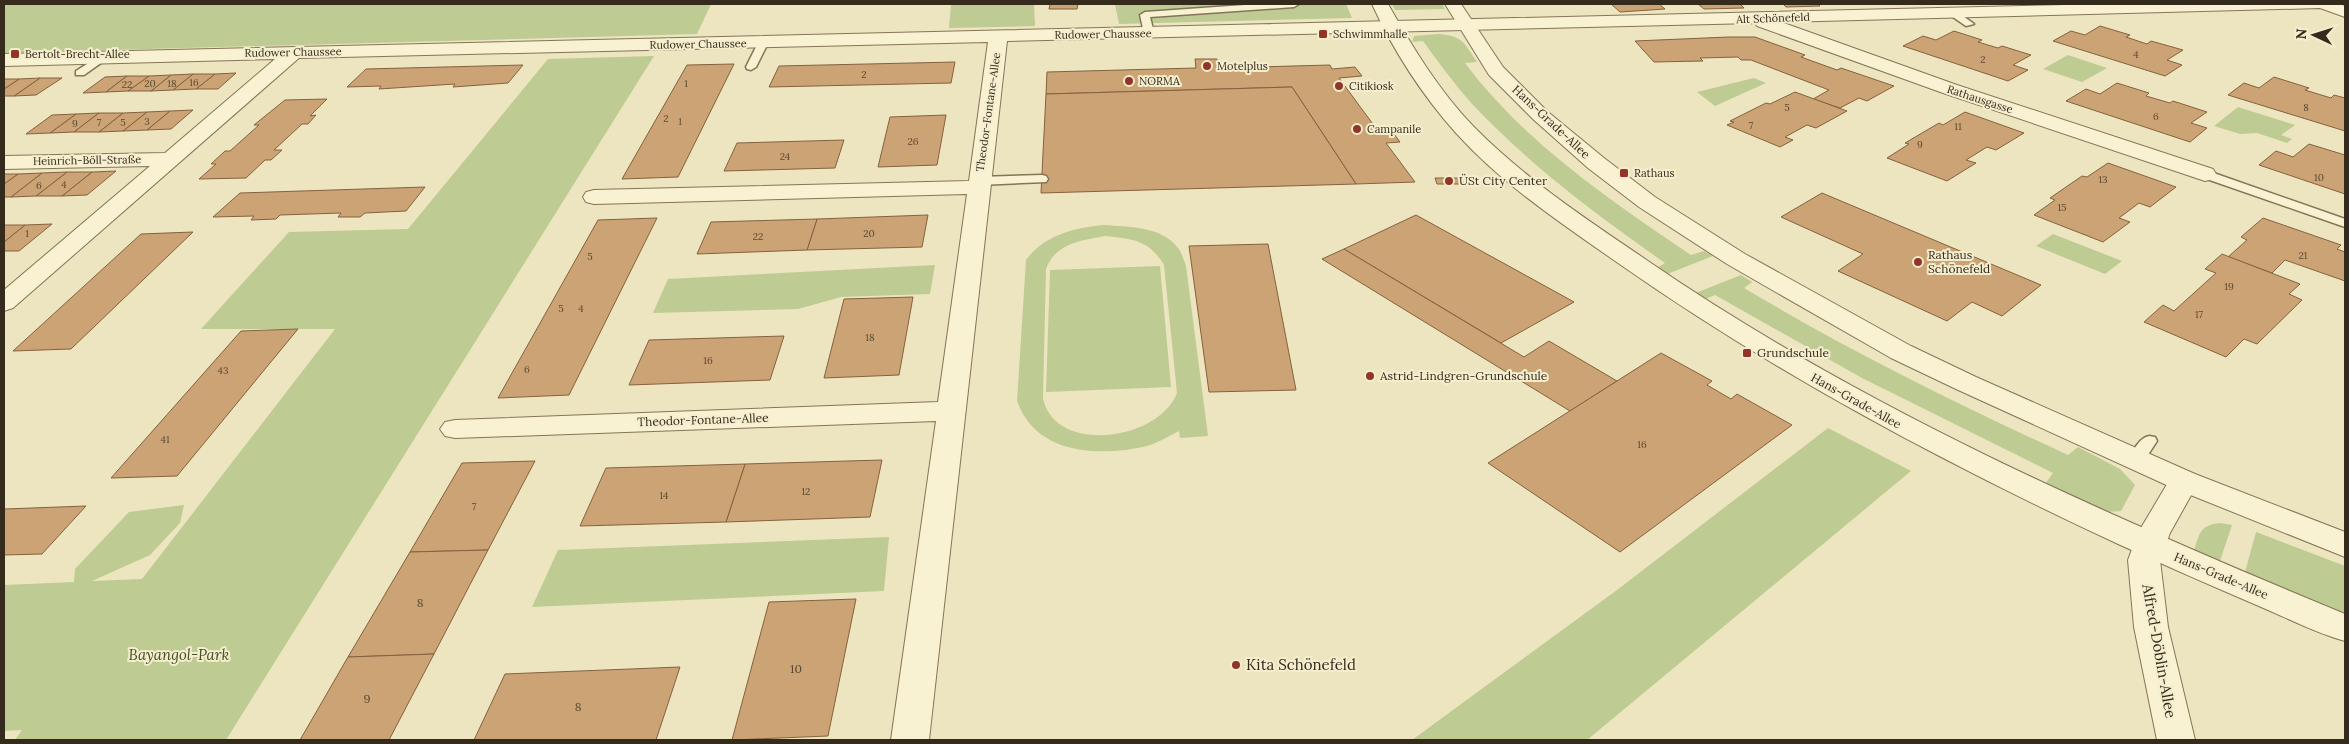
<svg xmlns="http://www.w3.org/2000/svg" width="2349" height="744" font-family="Lora,serif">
  <rect width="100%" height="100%" fill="#ede5bf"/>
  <g fill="#becb93" fill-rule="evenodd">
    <polygon points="4,4 711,4 697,34 4,53"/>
    <polygon points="951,4 1034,4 1035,26 949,28"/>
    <polygon points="1115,4 1346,4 1352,18 1119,24"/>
    <polygon points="1392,4 1442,4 1445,9 1395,10"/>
    <path d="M1439,34C1463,36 1464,43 1477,62L1465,63C1525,143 1610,200 1691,255L1704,251L1713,256L1665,275L1655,269L1665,263C1597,215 1531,166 1473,105C1455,85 1439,63 1423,41L1412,42L1414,36Z"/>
    <polygon points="2068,55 2107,68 2082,82 2043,69"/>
    <polygon points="654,56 226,740 15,740 22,730 4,731 4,585 74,582 75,569 129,512 184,505 180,523 150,555 92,581 142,579 335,329 201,329 289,232 408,229 548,59"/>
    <polygon points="1754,78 1766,83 1715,106 1697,92"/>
    <polygon points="2238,107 2295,125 2281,135 2292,139 2287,143 2257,133 2240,134 2214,126"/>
    <path d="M1104,225C1128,227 1162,226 1178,248C1182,253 1184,261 1186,266L1208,436L1180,438L1179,431C1169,436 1158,443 1147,446C1099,457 1036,455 1017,401L1026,260C1045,235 1073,228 1104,225ZM1106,236C1133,239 1149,240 1164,265L1177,393C1159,441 1054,455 1043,398L1046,269C1055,243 1083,240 1106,236Z"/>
    <polygon points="2053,234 2122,261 2105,274 2036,246"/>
    <polygon points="935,265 930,294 841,297 798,309 653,313 668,279"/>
    <polygon points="1160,266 1171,387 1046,392 1050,270"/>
    <path d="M1741,275L1752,282L1744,288C1848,350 1957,404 2068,455L2078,447L2120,469L2135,485L2121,511L2106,512L2045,484L2053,473L1862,378L1715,295L1703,300L1693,294Z"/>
    <polygon points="1828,428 1911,471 1587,740 1412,740 1617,590"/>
    <path d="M2220,523L2232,525L2220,561L2194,550C2200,533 2200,525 2220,523Z"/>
    <polygon points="2256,532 2345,566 2345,614 2245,572"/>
    <polygon points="889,537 884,591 532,607 558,550"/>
  </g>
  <g fill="#cba375" stroke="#84623e">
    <polygon points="1050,4 1078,4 1077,9 1049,9"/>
    <polygon points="1611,4 1659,4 1665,9 1620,12"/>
    <polygon points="1698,4 1740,4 1744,8 1704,9"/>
    <polygon points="1783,4 1818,4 1820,6 1786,7"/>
    <polygon points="2100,26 2130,35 2126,37 2147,44 2151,41 2183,50 2167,60 2182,65 2165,76 2053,41 2071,31 2085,35"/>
    <polygon points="1954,31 1982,40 1978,42 1998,48 2002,46 2031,55 2013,65 2028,70 2008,81 1903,46 1923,36 1936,40"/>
    <polygon points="1728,37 1755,37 1805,55 1801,57 1837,70 1841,68 1894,86 1867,101 1859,98 1840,108 1813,99 1829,90 1751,60 1741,60 1738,57 1700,58 1703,61 1654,62 1635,41"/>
    <polygon points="1195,59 1217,59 1219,68 1330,65 1332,69 1355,67 1362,76 1339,78 1378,131 1391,130 1400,142 1386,143 1415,182 1356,184 1292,87 1046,94 1047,72 1196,68"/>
    <polygon points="955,62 951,83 769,87 779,66"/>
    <polygon points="734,64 678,177 622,179 687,65"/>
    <polygon points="523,65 508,83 453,87 455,84 379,89 381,86 347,87 366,69"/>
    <polygon points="236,73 218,89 196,89 215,74"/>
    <polygon points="193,74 215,74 196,89 173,90"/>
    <polygon points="193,74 173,90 151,91 171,75"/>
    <polygon points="171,75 151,91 128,91 149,76"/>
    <polygon points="127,76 106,92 83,93 105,77"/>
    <polygon points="127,76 149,76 128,91 106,92"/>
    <polygon points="2274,77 2309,88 2305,90 2331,98 2334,95 2345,98 2345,131 2228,95 2244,83 2259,88"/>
    <polygon points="40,78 62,78 36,95 14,96"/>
    <polygon points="40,78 14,96 4,96 4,89 19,79"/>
    <polygon points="4,79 19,79 4,89"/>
    <polygon points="2117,83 2149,93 2146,96 2170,103 2173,101 2207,112 2191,123 2207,128 2190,142 2066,101 2086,89 2100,94"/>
    <polygon points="1292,87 1356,184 1041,193 1046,94"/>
    <polygon points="1795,92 1847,111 1816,128 1807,125 1785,137 1793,140 1780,147 1727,125 1734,122 1730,121 1766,103 1770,104"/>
    <polygon points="327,99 310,116 316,115 308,124 302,124 274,150 282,150 271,160 265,160 246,178 199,179 216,164 211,164 225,151 230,151 259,125 254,125 285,100"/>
    <polygon points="193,110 171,129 147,130 170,111"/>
    <polygon points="170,111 147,130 123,131 147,112"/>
    <polygon points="147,112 123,131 99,132 123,113"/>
    <polygon points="1965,112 2024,133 1996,150 1987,147 1966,160 1976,163 1947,181 1887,158 1909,144 1905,143 1939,123 1943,125"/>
    <polygon points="99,113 74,132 50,133 76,114"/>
    <polygon points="99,113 123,113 99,132 74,132"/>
    <polygon points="76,114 50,133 26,134 52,115"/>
    <polygon points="946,115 937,165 878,167 890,117"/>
    <polygon points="844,140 835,168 724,171 737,143"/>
    <polygon points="2309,144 2345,155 2345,194 2259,165 2276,151 2293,157"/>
    <polygon points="2108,163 2176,187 2150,207 2139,203 2119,218 2130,222 2103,242 2034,215 2055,200 2050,198 2082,176 2087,177"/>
    <polygon points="116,171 87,195 62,196 92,172"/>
    <polygon points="67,172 92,172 62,196 36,196"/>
    <polygon points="67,172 36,196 11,197 42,173"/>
    <polygon points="42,173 11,197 4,197 4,184 18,174"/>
    <polygon points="4,174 18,174 4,184"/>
    <polygon points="1435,178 1461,178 1464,184 1437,184"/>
    <polygon points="425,187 406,211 365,213 360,217 338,217 341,213 280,215 276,219 251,220 254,216 213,217 240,193"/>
    <polygon points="1822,193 2041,285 2002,316 1972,302 1947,321 1838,271 1863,254 1781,217"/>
    <polygon points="928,215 922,247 807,250 817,219"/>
    <polygon points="1416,215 1574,302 1501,343 1344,249"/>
    <polygon points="657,218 569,395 498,398 598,220"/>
    <polygon points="2263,218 2341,245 2337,249 2345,252 2345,281 2285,260 2272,273 2228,257 2247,240 2241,237"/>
    <polygon points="817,219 807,250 697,254 711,222"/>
    <polygon points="52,224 19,251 4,251 4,242 25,225"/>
    <polygon points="4,225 25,225 4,242"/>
    <polygon points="193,232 71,349 13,351 141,234"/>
    <polygon points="1268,244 1296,390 1209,392 1189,246"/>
    <polygon points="1344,249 1524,357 1549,341 1617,381 1570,411 1322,259"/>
    <polygon points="2222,254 2300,284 2289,294 2302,300 2257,344 2244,339 2226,357 2144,322 2163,305 2174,311 2216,273 2205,269"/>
    <polygon points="913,297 899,375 824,378 844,299"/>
    <polygon points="298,329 177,476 111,478 241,331"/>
    <polygon points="784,336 770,380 629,385 649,340"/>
    <polygon points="1661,353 1712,381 1707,385 1731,399 1737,394 1792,425 1620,552 1488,463"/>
    <polygon points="882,460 870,517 726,522 745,464"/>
    <polygon points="535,461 488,550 410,552 462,463"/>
    <polygon points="745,464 726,522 580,526 606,468"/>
    <polygon points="86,506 42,554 4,555 4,509"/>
    <polygon points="488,550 434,654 348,657 410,552"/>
    <polygon points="856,599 828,736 732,740 769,602"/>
    <polygon points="434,654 389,740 300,740 348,657"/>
    <polygon points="680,667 656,740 474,740 505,674"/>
  </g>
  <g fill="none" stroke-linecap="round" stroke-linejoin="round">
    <g stroke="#857558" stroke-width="3">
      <g id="service">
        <polygon points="1259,4 1299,4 1294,7 1150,17 1154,33 1149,36 1144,33 1140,15 1145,12"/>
        <polygon points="1950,11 1956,11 1974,24 1966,26 1950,15"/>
        <polygon points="763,40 768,43 756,67 751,70 747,69 746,67 758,43"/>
        <polygon points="104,53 109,56 108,58 84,75 76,75 76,71"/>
        <polygon points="2205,170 2345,219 2345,227 2201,177 2199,174"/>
        <polygon points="1042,175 1046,176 1048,179 1046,182 979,185 973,181 979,177"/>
        <path d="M2149,436L2155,437L2157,441L2142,464H2130L2128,460C2133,451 2139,438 2149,436Z"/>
      </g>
    </g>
    <g stroke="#857558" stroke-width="2">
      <g id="minor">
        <polygon points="2109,4 2340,4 2345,6 2345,17 2320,8 1781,22 1957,85 2213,169 2216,174 2213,179 2205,181 1943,93 1757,26 1755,23 1007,41 929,740 891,740 936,421 455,438 445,436 440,429 445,422 455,420 938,402 967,194 594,204 586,202 583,197 586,192 594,190 969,181 988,42 299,58 13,308 4,311 4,290 150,166 4,169 4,156 165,153 275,59 4,66 4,54"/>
        <polygon points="2184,471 2195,474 2199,481 2170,533 2160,560 2168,627 2195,740 2157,740 2134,627 2128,560 2138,533 2173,474"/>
      </g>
    </g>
    <g stroke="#857558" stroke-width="2">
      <g id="tertiary">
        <path d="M1372,4H1388C1413,48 1439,91 1474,127C1525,179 1588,220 1648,261C1865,410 2104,514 2345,614V641C2319,634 2293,621 2268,610C2217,588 2166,566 2116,543C1942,462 1775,373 1618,263C1562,224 1502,184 1456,133C1422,95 1393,50 1372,4Z"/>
        <polygon points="1445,4 1461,4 1503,67 1548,112 1604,158 1655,197 1745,254 1911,346 1976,377 2195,474 2345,532 2345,557 2173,488 1956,389 1891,358 1727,264 1639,207 1588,168 1534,120 1489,75"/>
      </g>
    </g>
    <use href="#service" fill="#f8f1d2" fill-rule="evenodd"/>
    <use href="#minor" fill="#f8f1d2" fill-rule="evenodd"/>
    <use href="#tertiary" fill="#f8f1d2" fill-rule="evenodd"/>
  </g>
  <g fill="#933428" stroke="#f5eece" stroke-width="2">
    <rect x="1318" y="29" width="10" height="10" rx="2.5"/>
    <rect x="10" y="49" width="10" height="10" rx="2.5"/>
    <circle cx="1207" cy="66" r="5"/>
    <circle cx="1129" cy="81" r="5"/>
    <circle cx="1339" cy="86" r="5"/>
    <circle cx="1357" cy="129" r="5"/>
    <rect x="1619" y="168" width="10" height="10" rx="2.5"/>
    <circle cx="1449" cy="181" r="5"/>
    <circle cx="1918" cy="262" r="5"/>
    <rect x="1742" y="348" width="10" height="10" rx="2.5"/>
    <circle cx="1370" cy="376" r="5"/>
    <circle cx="1236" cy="665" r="5"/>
  </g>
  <g text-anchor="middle" stroke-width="4" stroke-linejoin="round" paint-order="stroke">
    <g font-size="10" fill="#5a4932">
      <text x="2136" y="58">4</text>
      <text x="1983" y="63">2</text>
      <text x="864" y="78">2</text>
      <text x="194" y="86">16</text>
      <text x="150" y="87">20</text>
      <text x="172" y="87">18</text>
      <text x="686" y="87">1</text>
      <text x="127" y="88">22</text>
      <text x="1787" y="111">5</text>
      <text x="2306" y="111">8</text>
      <text x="2156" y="120">6</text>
      <text x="666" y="122">2</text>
      <text x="147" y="125">3</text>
      <text x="680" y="125">1</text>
      <text x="99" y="126">7</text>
      <text x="123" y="126">5</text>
      <text x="75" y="127">9</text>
      <text x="1751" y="129">7</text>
      <text x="1958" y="130">11</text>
      <text x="913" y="145">26</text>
      <text x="1920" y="148">9</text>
      <text x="785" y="160">24</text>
      <text x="2319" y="181">10</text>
      <text x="2103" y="183">13</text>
      <text x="64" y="188">4</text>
      <text x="39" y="189">6</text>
      <text x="2062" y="211">15</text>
      <text x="27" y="237">1</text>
      <text x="869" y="237">20</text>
      <text x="758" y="240">22</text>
      <text x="2303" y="259">21</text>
      <text x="590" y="260">5</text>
      <text x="2229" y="290">19</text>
      <text x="561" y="312">5</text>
      <text x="581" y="312">4</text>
      <text x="2199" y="318">17</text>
      <text x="870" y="341">18</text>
      <text x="708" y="364">16</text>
      <text x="527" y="373">6</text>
      <text x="223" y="374">43</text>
      <text x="165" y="443">41</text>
      <text x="1642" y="448">16</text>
      <text x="806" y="495">12</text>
      <text x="664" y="499">14</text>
      <text x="474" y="510">7</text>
    </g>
    <g font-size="11" fill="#352b1c" stroke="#f5eece">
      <text transform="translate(1773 18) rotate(-2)" y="4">Alt Schönefeld</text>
      <text transform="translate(1103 34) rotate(-1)" y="4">Rudower Chaussee</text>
      <text transform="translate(698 44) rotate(-1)" y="4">Rudower Chaussee</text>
      <text transform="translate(293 52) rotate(-1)" y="4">Rudower Chaussee</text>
      <text transform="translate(1980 99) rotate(18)" y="4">Rathausgasse</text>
      <text transform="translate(988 112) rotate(-82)" y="4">Theodor-Fontane-Allee</text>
      <text transform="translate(87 160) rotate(-1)" y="4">Heinrich-Böll-Straße</text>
    </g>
    <g font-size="11" fill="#352b1c" stroke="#f5eece" text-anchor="start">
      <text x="1333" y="38">Schwimmhalle</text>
      <text x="25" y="58">Bertolt-Brecht-Allee</text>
      <text x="1217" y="70">Motelplus</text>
      <text x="1139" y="85">NORMA</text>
      <text x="1349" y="90">Citikiosk</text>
      <text x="1367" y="133">Campanile</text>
      <text x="1634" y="177">Rathaus</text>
    </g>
    <g font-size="12" fill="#352b1c" stroke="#f5eece">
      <text transform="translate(1551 122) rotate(43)" y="4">Hans-Grade-Allee</text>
      <text transform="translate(1856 401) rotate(29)" y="4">Hans-Grade-Allee</text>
      <text transform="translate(703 420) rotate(-2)" y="4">Theodor-Fontane-Allee</text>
      <text transform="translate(2221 576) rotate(23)" y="4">Hans-Grade-Allee</text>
    </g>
    <g font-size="12" fill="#352b1c" stroke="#f5eece" text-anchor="start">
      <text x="1459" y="185">ÜSt City Center</text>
      <text x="1928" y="259">Rathaus<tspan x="1928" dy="14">Schönefeld</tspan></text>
      <text x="1757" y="357">Grundschule</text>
      <text x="1380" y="380">Astrid-Lindgren-Grundschule</text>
    </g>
    <g font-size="12" fill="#5a4932">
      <text x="420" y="607">8</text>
      <text x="796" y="673">10</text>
      <text x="367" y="703">9</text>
      <text x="578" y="711">8</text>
    </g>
    <g font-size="15" fill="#352b1c" stroke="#f5eece">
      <text transform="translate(2159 651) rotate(80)" y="5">Alfred-Döblin-Allee</text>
    </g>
    <g font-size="15" font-style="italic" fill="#405123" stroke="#f5eece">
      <text x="179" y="660">Bayangol-Park</text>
    </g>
    <g font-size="15" fill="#352b1c" stroke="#f5eece" text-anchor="start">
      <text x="1246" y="670">Kita Schönefeld</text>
    </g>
  </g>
  <rect width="2349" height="744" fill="none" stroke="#352b1c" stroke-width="10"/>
  <g transform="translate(2314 35) rotate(274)" stroke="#f5eece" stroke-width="4" paint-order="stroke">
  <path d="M0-4L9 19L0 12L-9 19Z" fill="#352b1c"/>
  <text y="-8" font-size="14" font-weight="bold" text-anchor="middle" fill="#352b1c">N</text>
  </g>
</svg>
